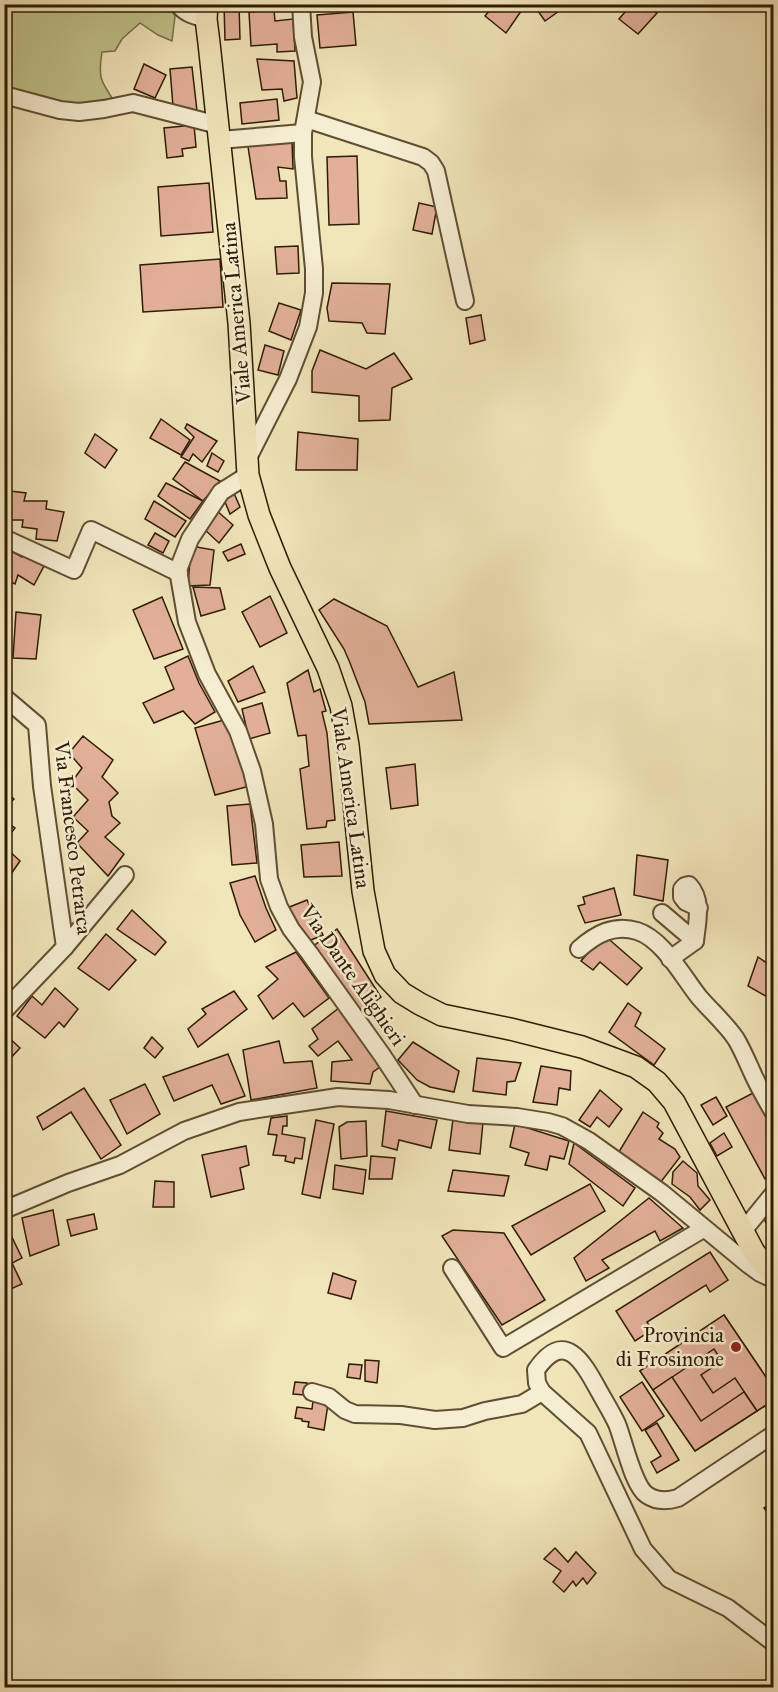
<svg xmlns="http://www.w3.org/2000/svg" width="778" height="1692" font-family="'IM FELL Great Primer',serif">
  <rect width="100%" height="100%" fill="#f1e5ba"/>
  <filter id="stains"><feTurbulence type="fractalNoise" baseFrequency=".00333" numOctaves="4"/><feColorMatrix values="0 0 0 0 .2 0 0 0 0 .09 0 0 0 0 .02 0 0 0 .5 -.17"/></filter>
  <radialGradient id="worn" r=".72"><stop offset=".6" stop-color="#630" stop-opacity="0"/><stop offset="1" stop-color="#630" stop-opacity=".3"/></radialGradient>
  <path fill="#c1c28b" stroke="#786f48" stroke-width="1.5" d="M4,5H169L175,16L172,41L158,35L140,23L122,39L115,51L102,52C98,77 100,80 114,101L93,106L64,103L5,89Z"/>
  <g fill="#e2b099" stroke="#2f1c05" stroke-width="1.5">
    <polygon points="224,4 239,4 240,39 225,40"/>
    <polygon points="495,4 526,4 506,33 485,16"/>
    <polygon points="533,4 569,4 545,21"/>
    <polygon points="632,4 646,4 657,13 638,34 619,19"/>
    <polygon points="274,10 275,21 293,19 295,51 277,52 277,44 251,46 249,12"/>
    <polygon points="353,12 356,45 320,48 317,15"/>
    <polygon points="257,59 294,61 297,98 284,101 282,89 262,90"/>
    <polygon points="144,64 166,75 155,98 134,89"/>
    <polygon points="192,67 197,111 187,112 173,106 170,69"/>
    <polygon points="277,99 279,120 242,124 240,103"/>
    <polygon points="194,125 196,147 182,149 183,156 167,158 164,128"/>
    <polygon points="247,140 292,141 293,169 278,167 280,181 286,181 287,198 256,199"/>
    <polygon points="357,156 359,224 329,225 327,157"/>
    <polygon points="209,183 213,232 161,236 158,187"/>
    <polygon points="419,203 437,207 432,234 413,230"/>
    <polygon points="298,246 299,273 277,274 275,247"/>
    <polygon points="220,259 223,307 143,312 140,265"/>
    <polygon points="332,283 390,284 385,334 367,333 362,323 329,321 327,308"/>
    <polygon points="279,303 301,310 291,340 269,331"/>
    <polygon points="481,315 485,340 470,344 466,318"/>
    <polygon points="265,345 284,351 278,375 258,370"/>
    <polygon points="320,350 366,369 394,353 412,379 392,388 390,420 359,421 359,396 312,392 312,371"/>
    <polygon points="161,419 190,440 181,455 150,438"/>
    <polygon points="187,424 217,441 202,462 193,454 189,461 181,457 194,437 185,428"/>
    <polygon points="298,432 358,439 357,470 296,470"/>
    <polygon points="95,434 117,450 105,468 85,453"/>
    <polygon points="212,453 224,461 218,472 207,466"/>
    <polygon points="185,462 220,481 203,501 173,479"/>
    <polygon points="166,483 203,501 190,519 158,496"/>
    <polygon points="10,491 26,493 24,501 47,501 46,509 64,512 57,541 36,539 37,529 22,527 23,520 6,520"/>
    <polygon points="233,491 240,507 230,514 223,497"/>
    <polygon points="154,501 186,521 175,537 145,519"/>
    <polygon points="216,510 233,525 219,543 203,528"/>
    <polygon points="155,533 169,541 163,553 148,545"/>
    <polygon points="241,544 245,554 228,561 223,552"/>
    <polygon points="191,546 214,550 210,585 188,586"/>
    <polygon points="11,551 22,557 26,552 46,562 34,585 18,575 15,584 4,579 4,556 8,558"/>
    <polygon points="193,587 220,588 225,609 201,616"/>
    <polygon points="270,596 287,633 260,647 242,612"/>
    <polygon points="162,597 183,649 154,659 133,610"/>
    <polygon points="334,599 387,626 418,687 454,672 462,720 369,724 365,702 350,663 344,649 319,610"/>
    <polygon points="16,612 41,615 36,659 13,658"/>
    <polygon points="188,656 199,683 215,712 195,724 183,711 154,723 143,703 174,689 165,667"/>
    <polygon points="253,666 265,692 238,702 228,681"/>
    <polygon points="308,670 314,692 320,689 326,711 322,712 327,733 335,820 327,821 326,827 307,829 300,769 309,766 306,735 298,736 287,683"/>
    <polygon points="262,703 270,733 249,739 242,709"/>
    <polygon points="228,719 250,786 215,795 195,728"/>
    <polygon points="83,736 113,760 102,777 118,793 109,802 112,816 120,823 105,837 124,854 108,876 77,843 88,831 73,817 88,800 71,783 82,768 69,753"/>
    <polygon points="415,764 418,805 391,809 386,768"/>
    <polygon points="4,790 14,799 4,809"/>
    <polygon points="250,804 257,863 232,865 227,806"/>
    <polygon points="4,811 5,821 15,828 4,842"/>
    <polygon points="339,842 342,876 304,877 301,845"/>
    <polygon points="4,846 20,861 4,884"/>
    <polygon points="637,855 668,860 663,901 634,895"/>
    <polygon points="255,876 266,908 276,930 255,942 240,915 230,883"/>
    <polygon points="614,888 621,915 585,923 578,906 585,904 583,897"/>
    <polygon points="307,900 323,935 306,942 287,908"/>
    <polygon points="132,910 166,942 155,955 117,929"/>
    <polygon points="337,929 381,997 361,1012 312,947"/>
    <polygon points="106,934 136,960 109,990 78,968"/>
    <polygon points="604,935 642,968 627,985 600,962 593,970 581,961"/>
    <polygon points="296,952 329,998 304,1017 293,1003 273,1019 258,996 278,979 266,967"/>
    <polygon points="758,957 774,968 774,993 771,999 748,986"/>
    <polygon points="55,988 78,1009 64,1027 59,1022 45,1038 17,1016 32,996 42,1005"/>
    <polygon points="234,991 247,1009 198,1047 188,1029 206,1014 202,1009"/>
    <polygon points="628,1003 641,1013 635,1026 665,1049 654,1065 609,1032"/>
    <polygon points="340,1007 380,1067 373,1072 370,1084 331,1081 332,1062 352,1060 338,1041 318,1056 309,1046 318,1039 312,1029"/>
    <polygon points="4,1033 20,1048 6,1063 4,1061"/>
    <polygon points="152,1037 163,1048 155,1058 144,1048"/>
    <polygon points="279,1041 284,1063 312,1061 317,1088 251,1100 243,1050"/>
    <polygon points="413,1042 459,1071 454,1092 430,1087 417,1080 398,1060"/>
    <polygon points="228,1054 245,1096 221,1104 212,1085 174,1101 163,1077"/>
    <polygon points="477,1058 521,1063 515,1081 507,1082 506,1095 473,1091"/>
    <polygon points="541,1066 571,1071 570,1090 559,1088 557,1105 533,1102"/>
    <polygon points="145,1084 160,1114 127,1134 110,1100"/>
    <polygon points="84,1088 121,1145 101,1159 71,1112 43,1130 37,1117"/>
    <polygon points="600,1090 622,1109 609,1127 597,1117 590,1127 579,1120"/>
    <polygon points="755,1092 774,1124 774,1173 765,1179 726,1107"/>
    <polygon points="716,1097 727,1116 713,1125 701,1105"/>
    <polygon points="386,1111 437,1120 431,1148 399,1140 397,1150 382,1146"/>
    <polygon points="643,1112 659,1123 657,1127 663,1133 659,1139 675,1149 680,1157 660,1183 617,1155"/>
    <polygon points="287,1116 287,1126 283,1126 282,1134 305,1138 302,1159 295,1158 294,1163 285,1161 286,1156 273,1155 277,1135 268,1134 271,1118"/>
    <polygon points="453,1119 483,1122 480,1154 449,1150"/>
    <polygon points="316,1120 334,1124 320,1198 302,1194"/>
    <polygon points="366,1121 367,1156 341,1159 339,1127 347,1122"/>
    <polygon points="515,1124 569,1141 564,1159 550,1156 547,1170 525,1165 529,1153 510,1147"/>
    <polygon points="724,1133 732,1147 717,1156 710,1143"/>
    <polygon points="574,1143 635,1188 623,1206 569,1164"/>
    <polygon points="246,1146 249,1165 240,1168 244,1189 211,1197 202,1155"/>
    <polygon points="371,1156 395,1158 392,1179 369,1179"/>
    <polygon points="683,1161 697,1173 698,1186 710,1200 700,1210 690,1197 672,1184 673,1172"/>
    <polygon points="335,1165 366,1170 363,1194 333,1189"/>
    <polygon points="453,1170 509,1176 504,1196 448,1191"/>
    <polygon points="155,1181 174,1182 174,1207 153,1207"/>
    <polygon points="590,1184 605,1211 531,1255 512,1226"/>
    <polygon points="649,1198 683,1228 660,1241 655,1231 602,1260 609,1268 586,1281 574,1258"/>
    <polygon points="53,1210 59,1245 30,1256 22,1218"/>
    <polygon points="94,1214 97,1229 71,1236 67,1220"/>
    <polygon points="774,1216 774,1235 765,1221"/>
    <polygon points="7,1227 22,1258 12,1263 22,1284 4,1292 4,1228"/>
    <polygon points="453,1230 504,1233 545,1300 502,1325 442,1236"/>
    <polygon points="710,1252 728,1280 710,1292 706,1285 647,1322 652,1330 635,1341 616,1311"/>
    <polygon points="333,1273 356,1281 351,1299 328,1293"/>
    <polygon points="724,1315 774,1389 774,1400 695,1451 640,1371"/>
    <polygon points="724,1315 774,1389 774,1400 757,1411 735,1378 713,1393 701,1375 722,1361 714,1349 653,1390 640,1371"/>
    <polygon points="365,1360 379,1361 377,1383 365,1381"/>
    <polygon points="349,1364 362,1365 360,1379 347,1377"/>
    <polygon points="672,1377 701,1421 744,1392 757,1411 695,1451 653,1390"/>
    <polygon points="295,1382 307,1383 305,1395 293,1394"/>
    <polygon points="642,1382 664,1416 642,1431 620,1397"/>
    <polygon points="313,1401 328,1404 324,1430 308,1427 309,1422 302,1421 302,1419 295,1418 297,1407 312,1409"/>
    <polygon points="657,1423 679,1460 657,1473 651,1462 661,1456 645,1430"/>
    <polygon points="774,1501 774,1521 764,1508"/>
    <polygon points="555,1548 568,1562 576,1552 596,1573 587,1584 583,1578 576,1586 573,1581 564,1592 553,1582 561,1571 544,1559"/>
  </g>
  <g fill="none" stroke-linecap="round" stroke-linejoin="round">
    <g stroke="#604e32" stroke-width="20">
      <g id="minor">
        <path d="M178,4C185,14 195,16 206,19"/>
        <polyline points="4,95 60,110 79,112 104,109 133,103 218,125"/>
        <polyline points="306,119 423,157 431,163 436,171 465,301"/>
        <polyline points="220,140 303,133"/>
        <polyline points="247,460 288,379 308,327 314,293 314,269 303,157 303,133 312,82 303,37 301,4"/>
        <polyline points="248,475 221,492 190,539 178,570 187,622 207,674 238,731 252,771 264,824 269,879 279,907 291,929 310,954 382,1055 415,1105"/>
        <polyline points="4,538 74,570 91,530 179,573"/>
        <polyline points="4,697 37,725 42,786 65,947 4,1011"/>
        <polyline points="662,913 695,941"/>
        <polyline points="65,947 125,875"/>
        <path d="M579,949C596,934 614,924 637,931C663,939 683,977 699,997C711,1011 726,1024 736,1039C742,1049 747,1061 752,1072C758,1086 766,1099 774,1113"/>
        <path d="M670,959L695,941C697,923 703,900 689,885L685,886L682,889V897L686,902L699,908"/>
        <polyline points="4,1210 68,1183 120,1165 184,1131 239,1112 338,1097 353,1098 389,1100 468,1114 517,1117 548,1122 562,1126 589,1141 662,1193 749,1265 760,1273 773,1279"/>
        <polyline points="743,1231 774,1193"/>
        <polyline points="452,1268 503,1348 703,1229"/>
        <polyline points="312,1392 329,1397 345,1410 355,1414 401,1415 435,1420 463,1418 485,1411 522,1404 542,1392"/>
        <path d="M774,1434L678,1498C668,1501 657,1502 647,1495C633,1486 624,1441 617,1424C612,1413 605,1402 599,1391C583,1362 565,1328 536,1370L537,1383L542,1392L588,1433L643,1549L669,1579L728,1608L774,1643"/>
      </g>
    </g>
    <g stroke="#2f1c05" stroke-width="24">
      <polyline id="major" points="207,4 206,19 209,43 239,323 248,475 259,515 280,568 328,668 341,706 348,745 363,891 374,951 385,975 402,993 420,1004 442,1015 510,1029 582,1047 636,1067 657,1082 674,1102 754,1252 774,1277"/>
    </g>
    <use href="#minor" stroke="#f6eed2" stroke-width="16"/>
    <use href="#major" stroke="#f1e5ba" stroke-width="21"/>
  </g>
  <circle fill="#8f2418" stroke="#f6eed2" stroke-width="2" cx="736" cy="1347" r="6"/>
  <g text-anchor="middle" stroke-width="5" stroke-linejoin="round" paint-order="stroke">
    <g font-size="21" fill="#2f1c05" stroke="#f6eed2">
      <text transform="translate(236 313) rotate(-95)" y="7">Viale America Latina</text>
      <text transform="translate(351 798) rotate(82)" y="7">Viale America Latina</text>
      <text transform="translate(73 838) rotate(83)" y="7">Via Francesco Petrarca</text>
      <text transform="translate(353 975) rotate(55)" y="7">Via Dante Alighieri</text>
    </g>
    <g font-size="21" fill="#2f1c05" stroke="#f6eed2" text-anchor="end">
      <text x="724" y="1342">Provincia<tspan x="724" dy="24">di Frosinone</tspan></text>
    </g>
  </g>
  <rect width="778" height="1692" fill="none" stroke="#f1e5ba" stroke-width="24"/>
  <rect x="6" y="6" width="766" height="1680" fill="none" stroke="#2f1c05" stroke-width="3"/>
  <rect x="12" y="12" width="754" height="1668" fill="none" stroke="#2f1c05" stroke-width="1.5"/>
  <rect width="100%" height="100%" filter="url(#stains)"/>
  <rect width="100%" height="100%" fill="url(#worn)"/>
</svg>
